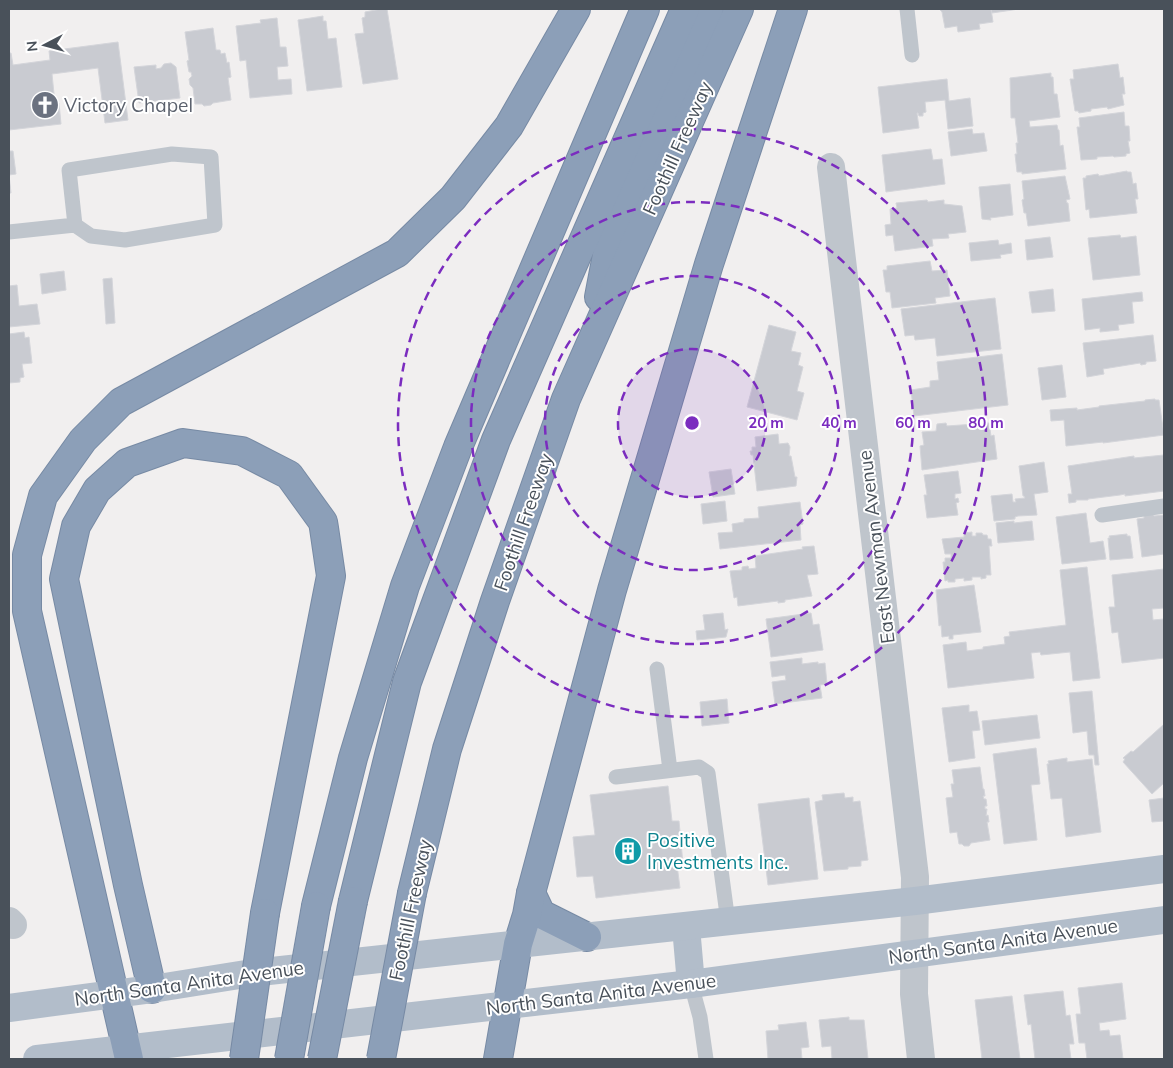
<svg xmlns="http://www.w3.org/2000/svg" width="1173" height="1068" font-family="Mulish,sans-serif">
  <rect width="100%" height="100%" fill="#f1efef"/>
  <g fill="#c9cbd1" stroke="#d4d5da">
    <polygon points="381,9 387,9 398,79 363,84 355,34 364,33 362,18 365,17 365,12"/>
    <polygon points="939,9 991,9 993,22 979,24 980,29 958,32 957,26 945,28 942,12"/>
    <polygon points="991,9 1019,9 992,13"/>
    <polygon points="323,16 323,21 326,21 328,39 336,38 342,87 307,91 298,20"/>
    <polygon points="277,18 280,47 286,47 288,66 277,67 278,80 291,79 292,94 250,98 246,60 240,61 236,26 261,23 260,20"/>
    <polygon points="213,28 216,50 220,50 221,54 225,53 227,63 229,62 231,77 228,78 231,100 213,103 211,105 204,106 202,104 195,104 193,88 190,85 189,79 192,76 191,72 189,72 187,61 189,60 185,32"/>
    <polygon points="118,42 128,120 105,123 98,68 52,74 55,104 59,103 61,124 9,130 9,53 11,53 13,65 50,60 49,51"/>
    <polygon points="171,63 176,67 180,98 139,103 134,67 156,65 156,69 161,68 164,64"/>
    <polygon points="1118,64 1120,78 1123,77 1125,94 1122,94 1124,105 1108,109 1107,107 1091,109 1091,111 1079,113 1078,111 1075,111 1070,79 1074,79 1073,70"/>
    <polygon points="1051,73 1051,77 1053,77 1054,94 1057,94 1060,117 1029,121 1030,127 1057,125 1058,130 1059,130 1060,146 1063,145 1066,169 1022,174 1022,172 1017,172 1015,154 1017,154 1016,143 1018,143 1015,118 1011,118 1010,78"/>
    <polygon points="947,79 949,101 970,98 973,126 948,129 945,100 925,102 926,112 923,113 923,116 919,116 918,113 917,113 919,128 883,133 878,87"/>
    <polygon points="1124,112 1125,126 1129,126 1130,141 1128,141 1130,153 1126,154 1126,156 1114,157 1113,156 1097,157 1097,159 1081,160 1077,127 1080,127 1079,118"/>
    <polygon points="972,129 973,134 984,133 987,151 951,156 948,132"/>
    <polygon points="931,149 933,160 942,159 945,184 886,192 882,155"/>
    <polygon points="9,151 13,151 16,174 9,175 11,193 9,193"/>
    <polygon points="1127,171 1127,172 1131,172 1133,184 1136,183 1138,199 1135,199 1137,213 1090,218 1089,209 1086,210 1083,178 1086,178 1086,176 1098,174 1099,176"/>
    <polygon points="1065,176 1070,199 1066,200 1067,203 1068,203 1070,221 1028,226 1026,213 1024,213 1022,200 1024,199 1022,181"/>
    <polygon points="1010,184 1013,215 990,218 991,220 982,219 979,187"/>
    <polygon points="927,200 928,202 944,200 944,204 962,206 966,232 948,234 949,238 932,239 933,246 895,251 893,235 886,236 885,225 891,224 890,209 897,208 896,203"/>
    <polygon points="1120,235 1121,238 1136,236 1140,275 1093,280 1088,238"/>
    <polygon points="1050,237 1053,257 1027,260 1025,240"/>
    <polygon points="998,240 999,245 1011,243 1012,253 1000,255 1001,258 971,261 969,243"/>
    <polygon points="930,261 932,271 947,270 950,296 935,298 936,303 892,308 890,292 886,292 883,270 887,270 887,266"/>
    <polygon points="64,271 66,290 42,294 40,274"/>
    <polygon points="112,278 115,323 106,324 103,279"/>
    <polygon points="17,285 19,306 37,304 40,324 9,327 9,286"/>
    <polygon points="1053,289 1055,311 1032,313 1029,292"/>
    <polygon points="1142,292 1143,301 1132,302 1134,323 1118,325 1119,330 1100,332 1100,328 1085,330 1082,299"/>
    <polygon points="995,298 1001,349 937,356 935,338 915,340 914,335 905,336 901,309"/>
    <polygon points="769,325 796,332 791,351 801,353 798,365 803,367 797,391 804,393 797,420 747,407"/>
    <polygon points="24,332 25,338 29,337 32,363 22,364 24,377 20,378 20,382 9,383 9,334"/>
    <polygon points="1153,335 1156,361 1146,362 1146,364 1141,365 1140,363 1103,369 1104,374 1087,377 1083,343"/>
    <polygon points="1002,354 1008,405 914,416 911,390 930,387 930,381 939,380 937,362"/>
    <polygon points="1062,365 1066,397 1042,400 1038,368"/>
    <polygon points="1155,399 1155,400 1159,400 1164,435 1103,443 1103,442 1066,446 1064,420 1051,421 1050,410 1077,408 1077,410 1099,407 1099,406 1145,401 1145,400"/>
    <polygon points="946,423 947,426 989,423 991,436 994,435 997,459 922,470 920,446 924,445 922,432 936,431 937,424"/>
    <polygon points="778,434 779,444 788,443 790,447 789,456 791,456 795,477 797,477 796,486 757,491 753,455 751,455 750,451 752,451 752,447 756,447 755,437"/>
    <polygon points="1164,455 1164,491 1125,496 1125,494 1120,495 1088,499 1088,500 1076,500 1076,502 1069,503 1068,494 1072,494 1068,466 1134,456 1134,458"/>
    <polygon points="1044,462 1048,492 1034,494 1037,515 1018,516 1015,517 1015,519 994,521 991,496 1012,494 1013,502 1016,502 1015,499 1025,498 1024,496 1023,496 1019,466"/>
    <polygon points="731,469 735,494 713,497 709,472"/>
    <polygon points="958,471 961,493 955,494 955,499 958,498 959,502 956,503 958,515 927,518 924,495 927,495 924,475"/>
    <polygon points="725,501 727,521 703,524 701,504"/>
    <polygon points="800,502 803,524 800,525 801,540 720,549 718,533 733,532 732,524 744,522 744,519 759,518 758,507"/>
    <polygon points="1086,513 1090,543 1103,541 1106,559 1062,564 1056,517"/>
    <polygon points="1153,514 1154,516 1164,515 1164,554 1142,557 1137,519 1144,518 1144,515"/>
    <polygon points="1014,521 1014,523 1032,521 1034,540 998,543 996,523"/>
    <polygon points="972,532 972,536 976,536 976,533 982,533 983,535 987,535 988,539 991,539 992,546 989,546 991,575 986,575 986,578 981,579 981,577 972,577 972,580 964,581 964,578 955,579 955,582 948,582 948,580 945,581 943,562 945,562 945,558 951,558 951,554 945,554 942,539 964,537 964,533"/>
    <polygon points="1127,534 1127,536 1130,536 1133,558 1110,560 1108,538 1110,538 1109,536"/>
    <polygon points="814,546 818,574 807,575 812,596 785,600 785,602 778,603 778,601 738,606 737,597 734,598 730,571 742,570 742,567 748,566 749,569 756,568 755,556 803,549 802,547"/>
    <polygon points="1087,567 1100,678 1073,681 1070,652 1041,655 1040,652 1031,653 1034,678 948,688 943,645 966,642 967,651 983,649 983,647 1005,644 1004,637 1010,636 1009,632 1066,625 1060,570"/>
    <polygon points="1164,569 1164,608 1152,609 1153,620 1164,619 1164,658 1122,663 1118,632 1112,633 1109,607 1115,607 1112,575"/>
    <polygon points="974,585 981,632 953,635 953,639 949,639 949,636 942,637 941,625 939,626 936,590"/>
    <polygon points="723,613 725,630 728,629 726,637 697,640 696,631 705,630 703,615"/>
    <polygon points="811,613 813,625 819,624 823,650 771,657 766,619"/>
    <polygon points="802,658 802,664 818,662 818,664 825,663 827,684 820,685 822,698 775,704 772,682 786,680 785,675 772,677 770,662"/>
    <polygon points="1092,691 1099,765 1095,765 1094,755 1089,755 1087,731 1073,733 1069,693"/>
    <polygon points="727,699 729,723 702,726 700,702"/>
    <polygon points="969,705 969,712 977,711 980,730 972,731 975,758 949,762 942,708"/>
    <polygon points="1037,715 1040,738 985,745 982,721"/>
    <polygon points="1163,725 1164,726 1164,783 1152,794 1123,762 1125,759 1123,758 1131,751 1133,752"/>
    <polygon points="1036,748 1040,784 1031,785 1037,840 1004,844 993,754"/>
    <polygon points="1067,758 1067,762 1092,759 1101,832 1066,837 1062,798 1051,799 1047,764 1049,764 1048,761"/>
    <polygon points="980,767 983,789 984,789 985,796 983,796 984,799 986,799 987,806 985,806 985,809 987,809 986,816 988,815 989,822 987,822 990,840 971,843 969,846 964,846 962,844 959,844 957,832 950,833 946,798 953,797 951,784 954,784 952,770"/>
    <polygon points="668,786 672,821 679,821 683,864 677,865 680,888 596,898 593,876 577,877 573,837 595,835 590,795"/>
    <polygon points="844,793 845,798 853,797 853,802 860,801 868,860 861,861 861,866 848,867 848,869 824,871 815,802 823,800 822,795"/>
    <polygon points="809,798 818,879 768,885 758,804"/>
    <polygon points="1164,798 1164,821 1152,822 1149,800"/>
    <polygon points="1122,983 1126,1019 1099,1023 1100,1031 1109,1030 1110,1036 1120,1035 1123,1059 1087,1059 1085,1043 1079,1043 1076,1014 1081,1014 1078,988"/>
    <polygon points="1063,991 1066,1016 1070,1015 1074,1044 1069,1044 1071,1059 1035,1059 1031,1024 1028,1025 1024,995"/>
    <polygon points="1012,996 1020,1059 982,1059 975,1000"/>
    <polygon points="849,1017 849,1020 864,1020 868,1059 832,1059 831,1046 822,1047 819,1020"/>
    <polygon points="806,1022 809,1047 801,1048 802,1059 768,1059 766,1031 779,1030 778,1025"/>
  </g>
  <g fill="none" stroke-linecap="round" stroke-linejoin="round">
    <g stroke="#778aa4" stroke-width="30">
      <g id="highway">
        <polyline points="599,297 611,234 709,9"/>
        <polyline points="412,893 447,749 495,601 566,399 739,9"/>
        <polyline points="531,893 541,914 587,937"/>
        <polyline points="353,901 407,682 496,440 685,9"/>
        <polyline points="316,906 353,758 405,586 458,447 645,9"/>
        <polyline points="152,989 128,885 64,579 76,526 97,490 127,463 183,443 242,451 289,475 323,522 324,528 331,576 265,913"/>
        <polyline points="129,1059 27,611 27,555 43,496 83,440 121,402 397,253 453,198 509,126 576,9"/>
        <polyline points="498,1059 518,944 527,915 531,893 612,590 709,264 793,9"/>
      </g>
    </g>
    <g stroke="#bfc5cc" stroke-width="15">
      <polyline points="907,9 912,55"/>
      <polyline points="9,232 75,225 91,236 125,240 215,225 211,157 172,154 69,170 75,225"/>
      <polyline points="1102,515 1164,506"/>
      <polyline points="657,669 670,770"/>
      <polyline points="616,777 699,767 708,773 728,922"/>
      <polyline points="691,984 700,1017 706,1059"/>
    </g>
    <g stroke="#bfc5cc" stroke-width="28">
      <polyline points="831,167 915,877 914,994 921,1059"/>
      <polyline points="9,921 13,925"/>
    </g>
    <g stroke="#b2bdca" stroke-width="28">
      <polyline points="686,927 691,984"/>
      <polyline points="9,1008 152,989 252,973 915,901 1164,869"/>
      <polyline points="37,1059 691,984 1164,920"/>
    </g>
    <use href="#highway" stroke="#8c9fb8" stroke-width="28"/>
    <g stroke="#778aa4" stroke-width="30" stroke-linecap="butt">
      <g id="highway-bridge">
        <polyline points="244,1059 265,913"/>
        <polyline points="289,1059 316,906"/>
        <polyline points="322,1059 353,901"/>
        <polyline points="381,1059 412,893"/>
      </g>
    </g>
    <use href="#highway-bridge" stroke="#8c9fb8" stroke-width="28"/>
  </g>
  <circle cx="692" cy="423" r="74" fill="#7b2cbf" fill-opacity=".12"/>
  <g fill="none" stroke="#7b2cbf" stroke-width="2.5" stroke-dasharray="9 6">
    <circle cx="692" cy="423" r="74"/>
    <circle cx="692" cy="423" r="147"/>
    <circle cx="692" cy="423" r="221"/>
    <circle cx="692" cy="423" r="294"/>
  </g>
  <defs>
    <g id="church-disc" transform="scale(1.4375)"><circle r="9.5" fill="#6b7280" stroke="#fff"/><path d="M-1.2-6h2.4v3.5h3.3v2.4h-3.3V6h-2.4V-.1h-3.3v-2.4h3.3Z" fill="#fff"/></g>
    <g id="building-disc" transform="scale(1.4375)"><circle r="9.5" fill="#0f9aa8" stroke="#fff"/><path d="M-4-6H4V6H1V3H-1V6H-4ZM-2.5-4.3h1.7v1.8h-1.7ZM.8-4.3h1.7v1.8H.8ZM-2.5-1h1.7V.8h-1.7ZM.8-1h1.7V.8H.8Z" fill="#fff"/></g>
  </defs>
  <g fill-rule="evenodd">
    <use href="#church-disc" x="45" y="105"/>
    <use href="#building-disc" x="628" y="851"/>
  </g>
  <g text-anchor="middle" stroke-width="4" stroke-linejoin="round" paint-order="stroke">
    <g font-size="19" fill="#5b616d" stroke="#fff" text-anchor="start">
      <text x="64" y="112">Victory Chapel</text>
    </g>
    <g font-size="19" fill="#49515a" stroke="#fff">
      <text transform="translate(677 148) rotate(-66)" y="7">Foothill Freeway</text>
      <text transform="translate(523 522) rotate(-71)" y="7">Foothill Freeway</text>
      <text transform="translate(876 547) rotate(-97)" y="7">East Newman Avenue</text>
      <text transform="translate(410 910) rotate(-78)" y="7">Foothill Freeway</text>
      <text transform="translate(1003 941) rotate(-8)" y="7">North Santa Anita Avenue</text>
      <text transform="translate(189 983) rotate(-8)" y="7">North Santa Anita Avenue</text>
      <text transform="translate(601 994) rotate(-7)" y="7">North Santa Anita Avenue</text>
    </g>
    <g font-size="19" fill="#0d838f" stroke="#fff" text-anchor="start">
      <text x="647" y="847">Positive<tspan x="647" dy="22">Investments Inc.</tspan></text>
    </g>
  </g>
  <circle cx="692" cy="423" r="8" fill="#7b2cbf" stroke="#fff" stroke-width="2.5"/>
  <g font-size="15" text-anchor="middle" font-weight="bold" fill="#7b2cbf" stroke="#fff" stroke-width="4" stroke-linejoin="round" paint-order="stroke">
    <text x="766" y="428">20 m</text>
    <text x="839" y="428">40 m</text>
    <text x="913" y="428">60 m</text>
    <text x="986" y="428">80 m</text>
  </g>
  <rect width="1173" height="1068" fill="none" stroke="#49515a" stroke-width="20"/>
  <g transform="translate(45 45) rotate(264)" stroke="#ffffff" stroke-width="4" paint-order="stroke">
  <path d="M0-4L9 19L0 12L-9 19Z" fill="#49515a"/>
  <text y="-8" font-size="14" font-weight="bold" text-anchor="middle" fill="#49515a">N</text>
  </g>
</svg>
